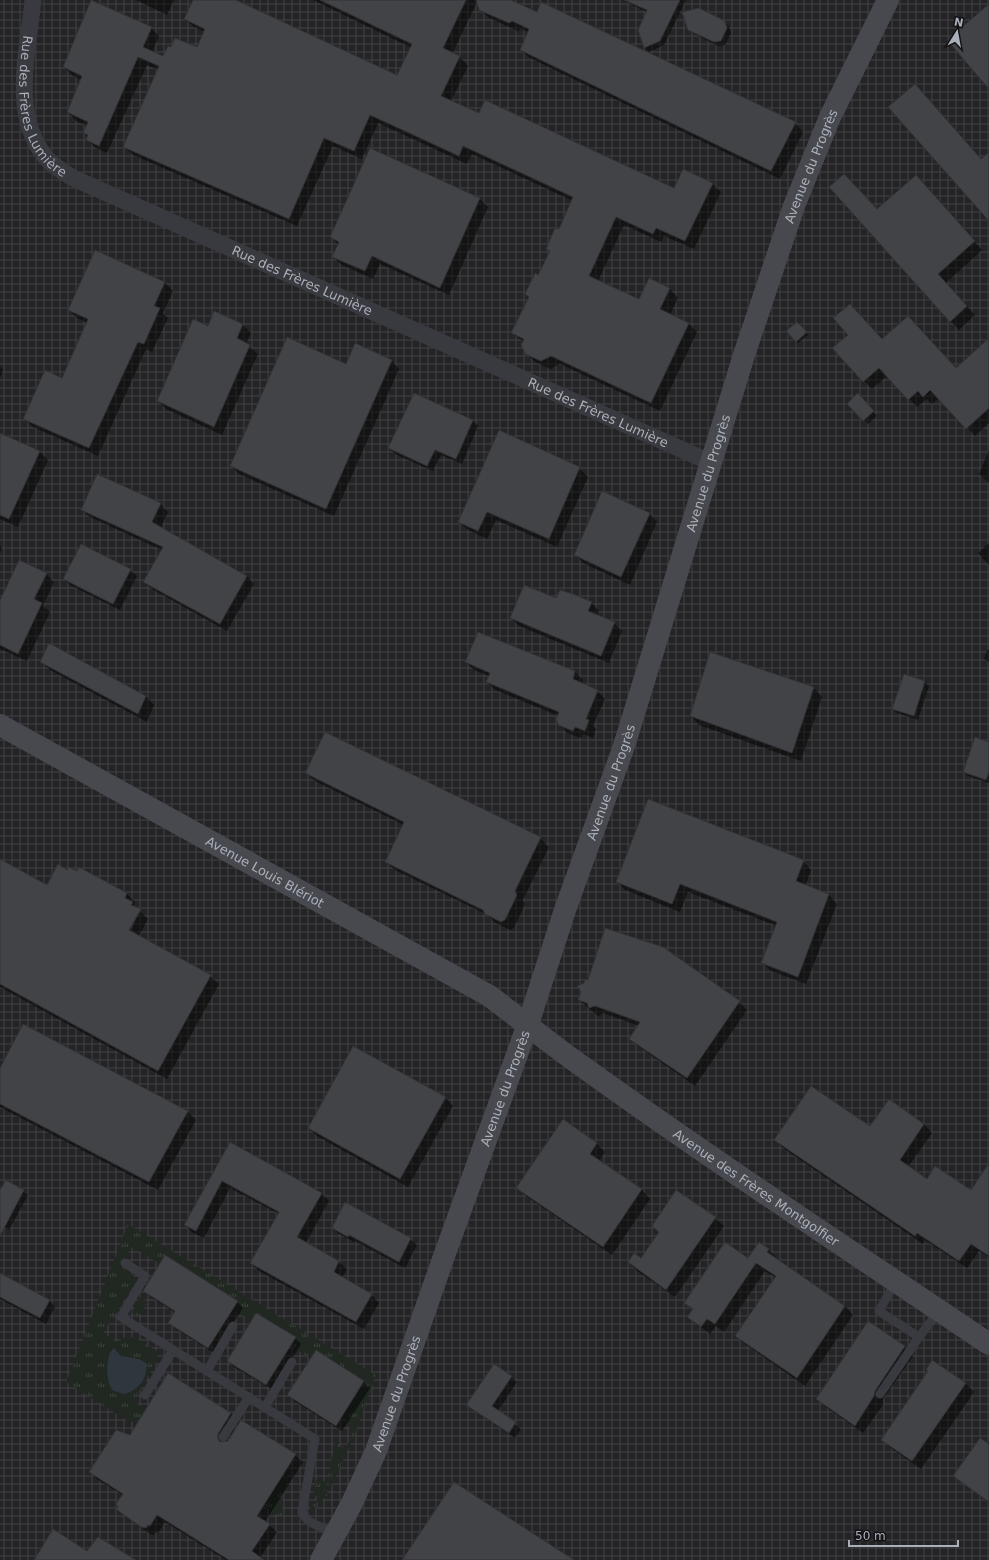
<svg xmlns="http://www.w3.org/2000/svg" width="989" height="1560" font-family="'DejaVu Sans',sans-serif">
  <defs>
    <pattern id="industrial-grid" width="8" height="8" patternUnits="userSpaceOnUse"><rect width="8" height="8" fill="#242427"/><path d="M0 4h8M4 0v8" fill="none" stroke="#414144"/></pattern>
    <pattern id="grass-tufts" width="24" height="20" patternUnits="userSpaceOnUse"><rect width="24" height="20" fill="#202821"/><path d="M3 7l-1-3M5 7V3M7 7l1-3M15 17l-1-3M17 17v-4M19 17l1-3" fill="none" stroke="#3e453f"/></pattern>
  </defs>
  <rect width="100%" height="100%" fill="#18181a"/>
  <rect fill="url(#industrial-grid)" x="0" y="0" width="989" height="1560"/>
  <g fill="url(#grass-tufts)">
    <path d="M128,1224L376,1375L355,1434L332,1485L327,1483L324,1490L329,1493L311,1513L310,1506L319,1498L313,1494L316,1480L327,1482L336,1437L339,1438V1445L342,1447C350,1445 351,1438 352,1431L345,1423L347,1419L342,1416L364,1381L316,1350L310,1358L232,1309L237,1301L165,1255L160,1264L132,1247L120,1266L134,1276L136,1282L103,1333L117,1342L123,1338L135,1337L158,1352L157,1362L133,1401L146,1409L139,1421L129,1422L66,1382Z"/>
    <polygon points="140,1297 148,1302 140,1315 136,1317 132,1312"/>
    <polygon points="194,1463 286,1469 289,1471 282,1501 282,1518"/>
  </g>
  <path fill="#2e373e" d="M114,1348L121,1356L139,1359L146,1363C148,1379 139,1389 125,1394L114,1391C105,1384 105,1354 114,1348Z"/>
  <g fill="#0007" fill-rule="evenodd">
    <polygon points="136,0 174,0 167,15"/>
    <polygon points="194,0 233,0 398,77 412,48 313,0 507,0 795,123 803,132 780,179 530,58 521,50 529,32 521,29 518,31 489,18 480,9 477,2 452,54 460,57 468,66 451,101 479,115 675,189 712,184 721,192 694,249 664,236 661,242 624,225 598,281 639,301 649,280 670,289 678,298 670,315 689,324 697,332 660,411 560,364 550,369 535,362 526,353 524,342 512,333 530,298 526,294 539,277 550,252 547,248 560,231 573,201 472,154 467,164 378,123 362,159 333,146 297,226 133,155 124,146 158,70 147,65 107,153 96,148 87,140 88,137 84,133 88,126 76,121 68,112 82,80 73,76 64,67 151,28 159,36 152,52 164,57 197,48 205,32 194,27 185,19"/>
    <polygon points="622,0 686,0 664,45 649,52 645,48 639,30 647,12"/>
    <polygon points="724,22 729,26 731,33 725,45 718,46 693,33 689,29"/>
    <polygon points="370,150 480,199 488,207 449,295 380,264 373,279 342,265 333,257 339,245 331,237"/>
    <polygon points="924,185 982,250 946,283 975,315 959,330 831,187 878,211"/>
    <polygon points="95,252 165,283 173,291 163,313 168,318 152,352 146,349 98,456 33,427 25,419 62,379 88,323 77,318 69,310"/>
    <polygon points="797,323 808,335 798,343 788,331"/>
    <polygon points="243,325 251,333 246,344 258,354 222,435 166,409 158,401 208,327"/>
    <polygon points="989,339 989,423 975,436 939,398 932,404 927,399 917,407 887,376 872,389 864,381 883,340 957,369"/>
    <polygon points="392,361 399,369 334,516 239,474 231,466 346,365"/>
    <polygon points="0,366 3,370 0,378"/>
    <polygon points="858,395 877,416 868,424 848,404"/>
    <polygon points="472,420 478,426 462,464 441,455 433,471 395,454 390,448"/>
    <polygon points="0,434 40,452 48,460 18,527 0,519"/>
    <polygon points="989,450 989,483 979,474"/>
    <polygon points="579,468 588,477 557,547 496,520 487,539 468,530 459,522"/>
    <polygon points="160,504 168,512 161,528 247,576 254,584 227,631 152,589 144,582 162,550 90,517 82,510"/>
    <polygon points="649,513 657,522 630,585 583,563 575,554"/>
    <polygon points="989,543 989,565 978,553"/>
    <polygon points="0,545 2,548 0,553"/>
    <polygon points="130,570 137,576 120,610 70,585 64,579"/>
    <polygon points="46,574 54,582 43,606 50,612 27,661 0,649 0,602"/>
    <polygon points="572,595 592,603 599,611 597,615 614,623 622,631 609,663 519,626 511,618 557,599"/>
    <polygon points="479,633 575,672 583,680 581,684 597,691 605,699 593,726 596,729 593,738 583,734 581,738 567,733 559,725 559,716 495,690 487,682 489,676 474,670 466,662"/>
    <polygon points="987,650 989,650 989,662 984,659"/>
    <polygon points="711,654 814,688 822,697 801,761 699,725 691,716"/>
    <polygon points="41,661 146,696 154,705 147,722 50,670"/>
    <polygon points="925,682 929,686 918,720 897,713 893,709"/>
    <polygon points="326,733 540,838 549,847 523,900 525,904 514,928 510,930 494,922 488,915 395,870 386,862 404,825 315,781 306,773"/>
    <polygon points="989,743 989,783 968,776 964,772"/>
    <path d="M0,860L47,886L77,873L80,868L127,894L135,902L134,905L148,919L139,936L210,976L219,984L167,1079L0,987ZM139,911L140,912L128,935L126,934Z"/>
    <polygon points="803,861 811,870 805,886 829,895 837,904 806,984 771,971 763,963 777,926 688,892 680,912 625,890 617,881"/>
    <polygon points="579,1000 739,1002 747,1010 695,1086 638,1046 630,1038 639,1026 603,1013 598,1016"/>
    <polygon points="24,1026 188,1112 196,1120 158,1190 0,1107 0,1070"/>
    <polygon points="445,1097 453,1106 408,1187 317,1136 309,1128"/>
    <polygon points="924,1124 932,1133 908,1167 927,1180 971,1191 989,1166 989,1257 979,1251 967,1268 925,1240 923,1244 783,1148 775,1140 870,1128"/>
    <polygon points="230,1143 321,1193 329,1201 306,1243 339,1262 347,1269 342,1278 372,1295 379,1303 364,1329 259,1271 251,1263 279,1214 230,1188 204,1238 193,1233 185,1225"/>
    <polygon points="596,1143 605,1152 599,1161 642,1190 650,1199 612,1255 526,1196 517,1188"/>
    <polygon points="6,1181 28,1195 9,1230 0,1225 0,1192"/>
    <polygon points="715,1218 724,1226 675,1297 637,1271 629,1262 641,1260 660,1233 653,1226"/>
    <polygon points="333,1228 410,1239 417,1245 405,1268 355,1241 354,1242 339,1234"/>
    <polygon points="768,1249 777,1258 776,1259 845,1306 853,1315 805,1386 745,1344 736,1336 776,1278 765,1271 724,1332 716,1326 710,1334 688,1317 693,1310 685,1303 748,1259"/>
    <polygon points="0,1274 49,1300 55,1307 46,1324 0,1299"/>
    <polygon points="145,1291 237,1302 243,1308 214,1353 176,1329 169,1322 176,1313 151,1297"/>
    <polygon points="869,1323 905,1347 913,1356 883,1399 883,1405 863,1433 826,1407 817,1399"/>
    <polygon points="295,1338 301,1344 273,1390 234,1367 228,1361"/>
    <polygon points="316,1351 364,1382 370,1388 342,1431 294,1401 288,1394"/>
    <polygon points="932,1361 966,1384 974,1392 921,1469 891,1448 882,1440 929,1371"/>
    <polygon points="168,1374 231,1414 238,1422 225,1442 295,1455 303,1462 265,1522 277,1532 260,1558 263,1560 226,1560 165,1522 158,1533 156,1532 154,1535 150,1534 117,1509 123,1495 98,1480 90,1472 130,1436"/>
    <polygon points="511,1377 517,1382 498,1411 521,1429 515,1438 468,1405"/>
    <polygon points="989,1442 989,1502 954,1476"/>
  </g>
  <g fill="#424347" stroke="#323236">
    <polygon points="91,0 152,27 143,47 163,56 168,46 171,47 175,38 197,47 205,29 184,19 193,0 236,0 397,75 412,44 320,0 466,0 443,48 460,56 441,96 479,113 485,100 674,188 683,169 713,183 685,241 656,228 653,234 616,217 589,276 639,299 649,278 670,288 660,309 689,323 651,403 551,356 541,361 525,354 521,345 524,339 511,333 529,297 525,294 535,273 538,275 550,251 546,249 555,228 559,229 573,197 463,146 459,156 370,115 354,151 324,138 289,219 123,147 159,66 138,57 99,146 86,140 88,135 83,133 88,122 67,112 82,76 63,67"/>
    <polygon points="476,0 511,0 537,12 541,2 796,122 771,171 520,50 529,29 512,21 509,23 479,10"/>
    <polygon points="624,0 680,0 660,41 644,48 638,30 647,10"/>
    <polygon points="989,4 989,89 947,40"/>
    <polygon points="699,8 725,21 727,28 721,41 714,42 688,30 682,12"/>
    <polygon points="915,84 981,159 989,152 989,221 888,107"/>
    <polygon points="370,148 480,198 440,288 372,256 365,271 332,257 339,242 330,237"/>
    <polygon points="844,174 877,209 916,175 975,241 938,274 967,306 950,322 829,187"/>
    <polygon points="95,250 165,282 154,306 160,308 144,344 138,342 89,448 23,419 45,370 62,378 88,319 68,310"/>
    <polygon points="850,304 882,339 908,316 956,368 989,338 989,408 966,429 930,390 923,397 918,391 908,400 879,368 863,382 832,348 848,335 833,318"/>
    <polygon points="214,311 243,324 237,338 250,345 214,427 157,401 193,319 208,326"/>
    <polygon points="797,322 807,332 796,342 786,331"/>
    <polygon points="287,337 346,364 355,343 392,360 326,509 230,466"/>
    <polygon points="414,393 473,420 456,459 435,450 427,466 388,448"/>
    <polygon points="858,393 874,411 863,421 847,404"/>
    <polygon points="499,430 580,467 549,539 487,512 478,531 458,522"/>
    <polygon points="0,433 40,451 9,519 0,515"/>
    <polygon points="97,474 161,503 152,522 247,576 220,624 143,582 163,547 81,510"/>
    <polygon points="602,491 650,513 621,577 574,555"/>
    <polygon points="81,544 131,569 113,604 63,579"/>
    <polygon points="19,560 47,573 34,599 42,603 18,654 0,645 0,600"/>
    <polygon points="524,585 556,598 560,590 573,594 592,602 588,611 615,622 601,656 510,618"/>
    <polygon points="478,632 575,671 573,679 598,690 586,719 589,720 585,731 575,727 573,731 558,725 556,719 559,712 486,682 490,673 465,662"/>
    <polygon points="49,643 146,696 138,714 40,662"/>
    <polygon points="710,652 814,687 792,753 690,716"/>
    <polygon points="904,674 925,681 914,716 892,709"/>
    <polygon points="325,732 541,837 515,891 517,895 505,920 501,922 485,914 483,910 385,862 404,822 305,773"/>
    <polygon points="975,737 989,742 989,772 986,780 963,772"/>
    <polygon points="648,799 804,860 796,881 829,894 798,977 761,963 777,922 680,884 672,904 616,882"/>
    <polygon points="0,859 47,885 58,864 67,870 69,867 77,871 79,867 127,893 125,898 133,902 131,905 141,909 129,930 211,975 158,1071 0,984"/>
    <polygon points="605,928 663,947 740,1001 687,1078 629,1039 640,1022 595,1006 589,1008 587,1003 578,1000 581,992 577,986 584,983 585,979 588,980"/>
    <polygon points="23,1024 188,1111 149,1182 0,1104 0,1068"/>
    <polygon points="353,1046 446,1097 400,1179 308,1128"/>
    <polygon points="811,1086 870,1126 889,1099 924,1124 900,1160 927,1179 935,1166 971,1190 989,1163 989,1256 971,1244 959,1261 917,1233 915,1236 774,1140"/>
    <polygon points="563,1119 597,1143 590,1154 642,1189 603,1247 516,1188"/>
    <polygon points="230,1142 322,1193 297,1237 339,1261 334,1272 372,1294 356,1322 250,1263 279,1212 222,1181 196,1231 184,1225"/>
    <polygon points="6,1180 24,1190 0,1236 0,1190"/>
    <polygon points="676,1190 716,1217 666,1290 628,1262 634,1253 641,1258 659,1232 652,1226"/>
    <polygon points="345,1202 411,1238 399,1262 349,1235 348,1237 332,1228"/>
    <polygon points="725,1242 748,1258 759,1242 769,1249 767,1252 845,1306 797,1378 735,1336 776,1276 756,1263 715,1324 707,1319 701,1327 687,1317 693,1309 684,1303"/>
    <polygon points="165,1255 238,1301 208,1348 168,1323 175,1311 143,1291"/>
    <polygon points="0,1273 50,1300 40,1318 0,1297"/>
    <polygon points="256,1313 296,1337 266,1385 227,1361"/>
    <polygon points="868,1321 905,1346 875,1391 874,1396 855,1426 816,1399"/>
    <polygon points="316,1350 364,1381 336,1426 287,1395"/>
    <polygon points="932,1360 966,1383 912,1461 881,1440 928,1371 926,1370"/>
    <polygon points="494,1364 512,1376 492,1406 516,1422 509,1433 466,1405"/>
    <polygon points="168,1373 231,1413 218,1434 218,1439 220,1442 228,1441 241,1420 296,1454 257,1516 270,1524 252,1551 264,1560 229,1560 157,1515 150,1526 148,1525 146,1528 141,1527 116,1509 118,1506 116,1504 123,1494 89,1472 116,1430 130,1435"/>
    <polygon points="980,1438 989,1444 989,1502 953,1476"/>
    <polygon points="454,1482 574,1560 402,1560"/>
    <polygon points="53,1529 87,1551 98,1537 136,1560 34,1560"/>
  </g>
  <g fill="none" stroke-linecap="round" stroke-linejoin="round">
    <g stroke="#393a3f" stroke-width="9">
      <path d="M125,1263L145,1276L121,1317L315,1439L302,1512C307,1525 324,1527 335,1533"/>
      <polyline points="896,1281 879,1311 919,1337 939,1311"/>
      <polyline points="207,1371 233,1326"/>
      <polyline points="880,1394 919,1337"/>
      <polyline points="145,1395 173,1350"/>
      <polyline points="265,1407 292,1362"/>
      <polyline points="223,1437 249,1397"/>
    </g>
    <path stroke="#393a3f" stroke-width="17" id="s1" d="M33,0C28,52 9,120 50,162C56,168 66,173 73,178L712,463"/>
    <g stroke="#47494f" stroke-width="22">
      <path id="s2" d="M0,725L488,995C521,1019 552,1046 586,1069C718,1164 854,1253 989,1344"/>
      <path id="s3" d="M321,1560L351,1505L376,1451L443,1259L528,1024L565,910L624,746L744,355L794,206L830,117L888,0"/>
    </g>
  </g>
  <g text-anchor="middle" stroke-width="4" stroke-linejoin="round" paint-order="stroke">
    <g font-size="13" fill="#aaafba" stroke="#131315">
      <text dy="5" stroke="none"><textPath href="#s1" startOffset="112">Rue des Frères Lumière</textPath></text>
      <text dy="5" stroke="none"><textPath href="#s3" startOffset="1479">Avenue du Progrès</textPath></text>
      <text dy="5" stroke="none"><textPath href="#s1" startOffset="448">Rue des Frères Lumière</textPath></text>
      <text dy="5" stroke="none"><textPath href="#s1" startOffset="772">Rue des Frères Lumière</textPath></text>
      <text dy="5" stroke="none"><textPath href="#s3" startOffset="1155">Avenue du Progrès</textPath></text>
      <text dy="5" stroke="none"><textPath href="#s3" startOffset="831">Avenue du Progrès</textPath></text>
      <text dy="5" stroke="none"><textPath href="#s2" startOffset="303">Avenue Louis Blériot</textPath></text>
      <text dy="5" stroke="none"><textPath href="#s3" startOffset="507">Avenue du Progrès</textPath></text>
      <text dy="5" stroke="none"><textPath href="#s2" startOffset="888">Avenue des Frères Montgolfier</textPath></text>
      <text dy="5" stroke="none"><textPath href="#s3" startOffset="183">Avenue du Progrès</textPath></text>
    </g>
  </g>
  <g transform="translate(957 32) rotate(11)" stroke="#131315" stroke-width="3" paint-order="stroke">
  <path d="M0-3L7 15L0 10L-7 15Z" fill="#aaafba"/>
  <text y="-6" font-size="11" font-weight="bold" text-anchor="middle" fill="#aaafba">N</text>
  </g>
  <path d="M849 1540v6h109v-6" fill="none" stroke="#aaafba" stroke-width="2"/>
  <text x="855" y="1540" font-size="12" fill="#aaafba" stroke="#131315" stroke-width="3" paint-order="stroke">50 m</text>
</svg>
